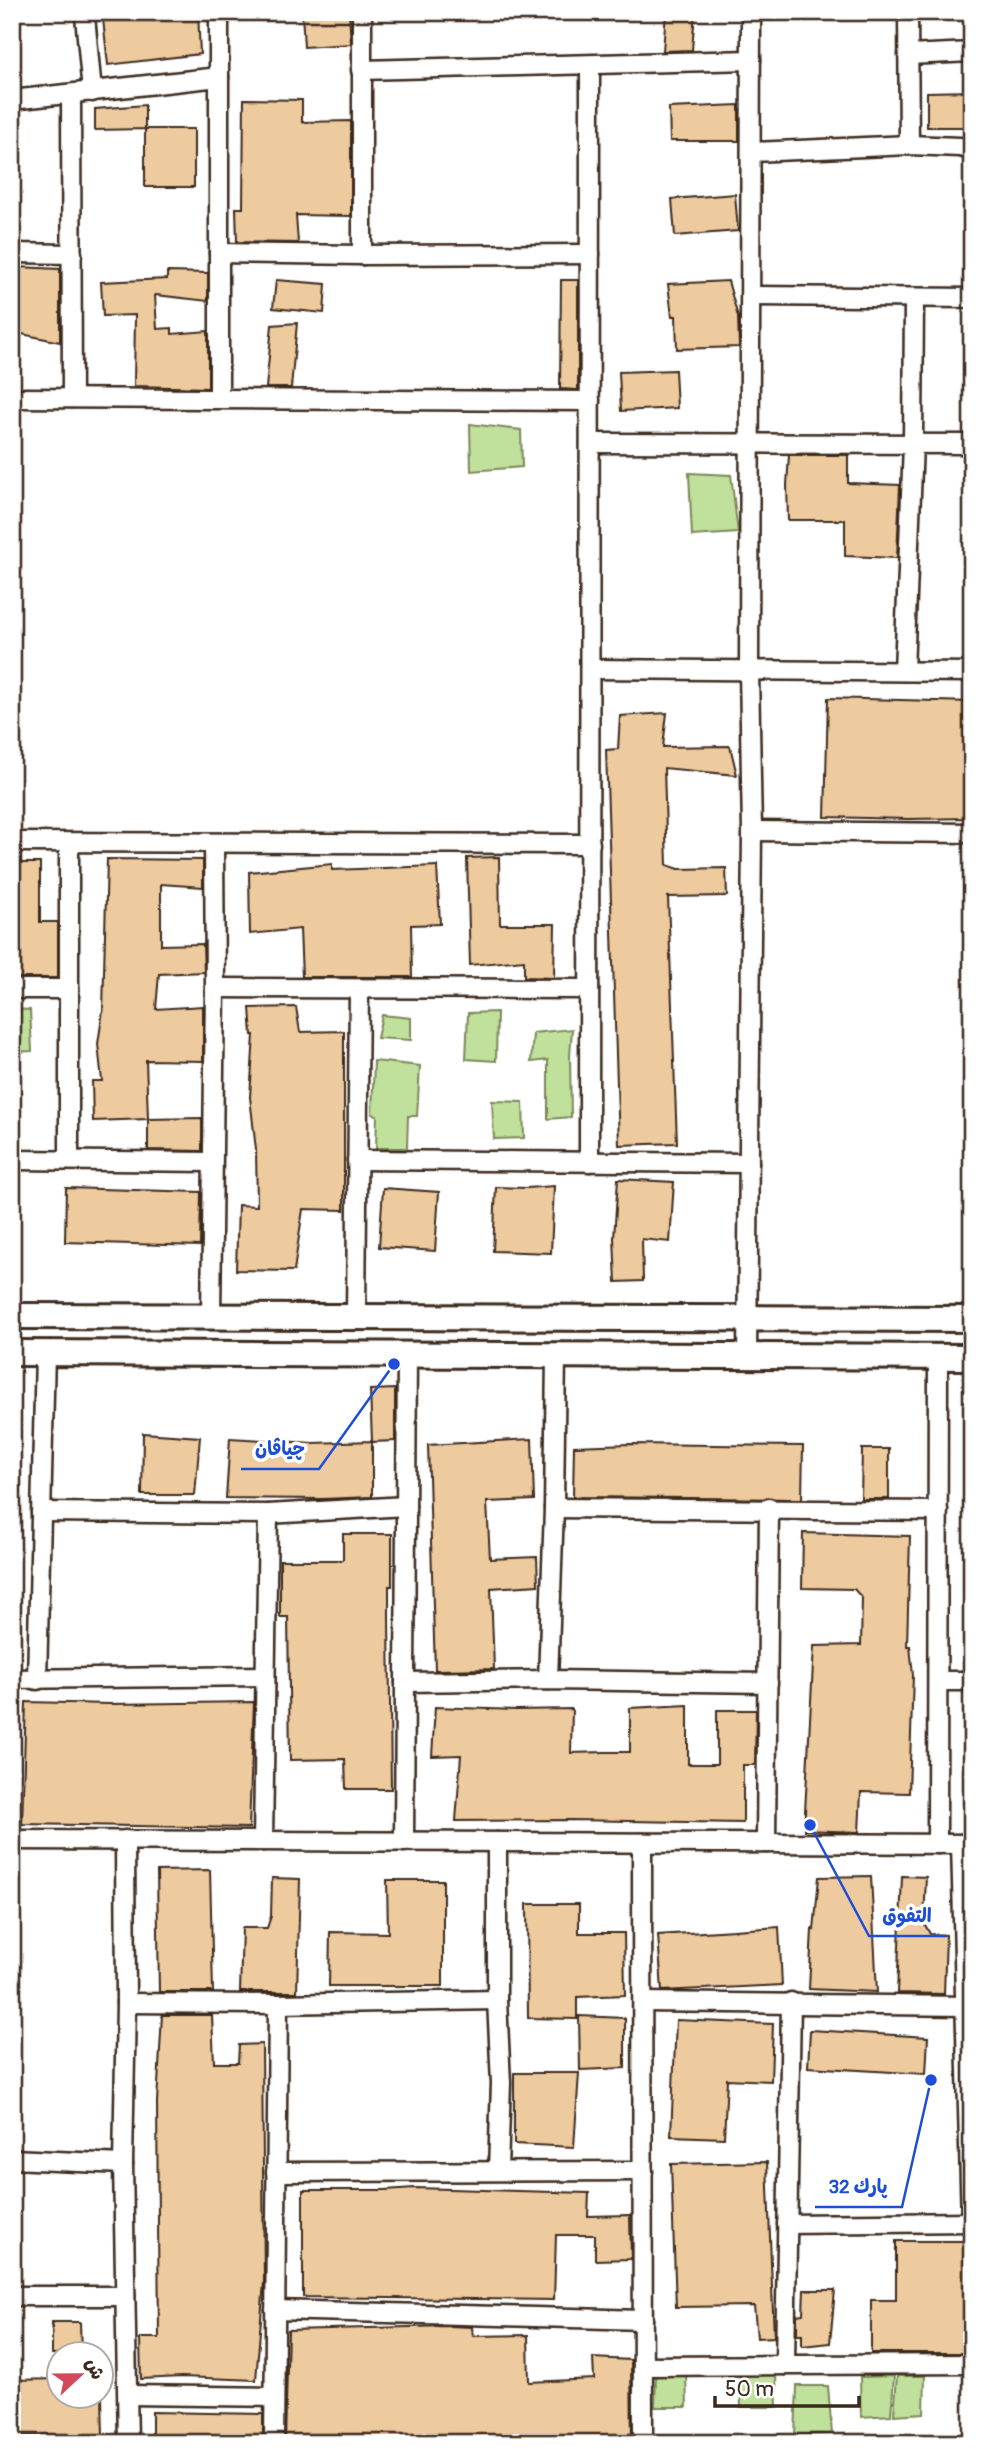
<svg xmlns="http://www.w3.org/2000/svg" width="984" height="2455" font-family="Pangolin,'Playpen Sans Arabic',sans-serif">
  <rect width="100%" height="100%" fill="#fff"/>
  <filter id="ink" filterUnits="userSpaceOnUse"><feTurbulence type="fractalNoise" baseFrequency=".0143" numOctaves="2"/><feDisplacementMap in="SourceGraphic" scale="14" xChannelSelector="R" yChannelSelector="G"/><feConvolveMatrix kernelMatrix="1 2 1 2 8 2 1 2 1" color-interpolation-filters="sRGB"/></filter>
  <g filter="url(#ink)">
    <g fill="#bfe19b" stroke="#7d865c" stroke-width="2">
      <polygon points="470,424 521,430 522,467 471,471"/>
      <polygon points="689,473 731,475 738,533 692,536"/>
      <polygon points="12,1009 30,1010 32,1051 12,1052"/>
      <polygon points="497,1012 496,1061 466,1059 468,1013"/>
      <polygon points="382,1015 411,1018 411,1040 377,1038"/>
      <polygon points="572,1029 570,1056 571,1117 548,1119 548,1060 531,1062 533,1033"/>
      <polygon points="374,1061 420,1066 417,1116 408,1116 407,1148 376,1148 377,1115 372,1114"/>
      <polygon points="492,1101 523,1102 524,1138 494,1139"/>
      <polygon points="656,2372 686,2373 687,2407 655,2407"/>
      <polygon points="740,2374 776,2374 777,2407 741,2407"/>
      <polygon points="894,2376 891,2415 861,2417 860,2377"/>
      <polygon points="897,2376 925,2376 924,2413 894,2415"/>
      <polygon points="797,2386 828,2386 832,2434 795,2435"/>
    </g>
    <g fill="#eeca9f" stroke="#3b2a1e" stroke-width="2">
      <polygon points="198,12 200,54 108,65 103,19 163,12"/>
      <polygon points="349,12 351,44 304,47 302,13"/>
      <polygon points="666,12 695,12 692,50 663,51"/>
      <polygon points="972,91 972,127 927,127 927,92"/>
      <polygon points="244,99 302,100 302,122 351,121 351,216 296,215 298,243 237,242 236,208 243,208"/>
      <polygon points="145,105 145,129 194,129 194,187 145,187 145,129 95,130 95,109"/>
      <polygon points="739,105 739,141 670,141 669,108"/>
      <polygon points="735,194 738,231 675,236 672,199"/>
      <polygon points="17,267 60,269 60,342 12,332 12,270 17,270"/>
      <polygon points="167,272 208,273 208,301 155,295 157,329 172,328 172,334 208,331 208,388 134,386 135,315 103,316 101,282 167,279"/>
      <polygon points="276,280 326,284 324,313 273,308"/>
      <polygon points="561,280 578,280 578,390 560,389"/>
      <polygon points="728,281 738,317 739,347 677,349 676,316 672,316 668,284"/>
      <polygon points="297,323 291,388 266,388 272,325"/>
      <polygon points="675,370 677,408 621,411 619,372"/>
      <polygon points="789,455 848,455 848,483 900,485 897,558 845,556 845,520 788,520 787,485"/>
      <polygon points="828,698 972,702 972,818 909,819 825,817"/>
      <polygon points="667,713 663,747 730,746 737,775 664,768 667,865 679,869 726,868 727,896 668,897 677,1143 619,1145 606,750 618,749 620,716"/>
      <polygon points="499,857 500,924 555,924 554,978 524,977 524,960 470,965 467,858"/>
      <polygon points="107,859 203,860 203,887 161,884 161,945 203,944 204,972 159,974 156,1009 203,1006 203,1061 146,1060 148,1119 93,1121 92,1081 102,1081 98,1044 103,1010"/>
      <polygon points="12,863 40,863 40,922 58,922 58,978 12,978"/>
      <polygon points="332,864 332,870 437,866 440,924 411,925 412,977 302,977 300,929 250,934 249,872"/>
      <polygon points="296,1007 300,1032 344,1031 344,1210 303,1209 294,1271 236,1270 238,1205 257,1206 256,1150 250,1097 254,1035 252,1035 250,1008"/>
      <polygon points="202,1118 202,1151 148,1150 148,1119"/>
      <polygon points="618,1179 674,1182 670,1242 642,1239 643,1281 616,1282 614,1238"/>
      <polygon points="554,1186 551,1253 493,1251 496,1187 527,1188"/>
      <polygon points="66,1188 201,1192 200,1246 65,1242"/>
      <polygon points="383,1188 439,1192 435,1251 379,1247"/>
      <polygon points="395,1389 395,1441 372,1442 372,1497 322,1499 226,1498 230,1438 313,1443 372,1441 370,1390"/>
      <polygon points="143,1433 200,1437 195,1495 142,1495"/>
      <polygon points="532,1439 534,1500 487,1502 490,1559 537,1557 538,1585 491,1588 494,1669 435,1670 428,1445"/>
      <polygon points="631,1444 803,1446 802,1499 573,1497 574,1446"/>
      <polygon points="862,1449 889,1449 889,1499 861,1499"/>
      <polygon points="803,1533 910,1536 907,1646 910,1646 913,1675 909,1793 861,1792 859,1832 804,1830 814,1646 861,1645 862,1598 854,1589 802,1588"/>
      <polygon points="343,1534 392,1534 392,1586 389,1586 389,1618 391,1789 346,1789 345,1759 290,1760 288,1617 280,1617 280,1560 343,1560"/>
      <polygon points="26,1702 109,1704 254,1702 249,1828 22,1824"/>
      <polygon points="688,1705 688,1764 717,1764 717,1710 756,1710 755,1765 743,1765 743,1823 571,1820 456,1821 461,1755 432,1756 435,1707 516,1710 572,1709 571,1753 605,1752 630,1752 630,1708"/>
      <polygon points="210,1870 213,1992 159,1992 157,1871"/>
      <polygon points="871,1876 877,1992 809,1989 812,1929 814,1930 819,1877"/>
      <polygon points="902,1876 926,1877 924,1923 930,1934 946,1935 944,1994 897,1993"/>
      <polygon points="272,1878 300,1879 297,1992 240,1992 242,1928 267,1928 271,1916"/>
      <polygon points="387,1880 443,1880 443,1986 329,1986 330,1932 388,1933"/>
      <polygon points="527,1904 579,1904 579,1933 624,1933 625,1995 577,1997 577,2019 528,2018"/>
      <polygon points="779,1927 782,1985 662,1991 658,1935"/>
      <polygon points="162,2015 212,2015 214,2063 238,2063 239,2045 262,2044 264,2282 256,2380 182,2377 141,2379 140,2338 159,2338 157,2102"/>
      <polygon points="579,2016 625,2018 625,2068 580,2070"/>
      <polygon points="676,2020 773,2024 771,2081 727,2079 724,2138 671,2136"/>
      <polygon points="810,2030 928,2037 926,2074 808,2067"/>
      <polygon points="514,2073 579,2073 574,2147 514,2144"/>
      <polygon points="767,2162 774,2337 757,2338 754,2306 676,2307 671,2164"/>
      <polygon points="415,2188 589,2193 588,2216 630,2215 631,2259 595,2260 595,2235 556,2235 554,2300 303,2297 303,2190 385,2190"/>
      <polygon points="896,2241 972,2241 972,2353 871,2353 871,2300 896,2300"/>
      <polygon points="804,2290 835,2290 830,2343 802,2346 802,2335 797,2335 797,2315 803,2314"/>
      <polygon points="52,2322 80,2322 81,2354 52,2354"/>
      <polygon points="450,2326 472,2327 473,2336 528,2335 529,2382 594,2379 593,2358 631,2360 632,2442 285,2443 288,2330"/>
      <polygon points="60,2379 60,2396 102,2396 103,2435 12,2436 12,2380"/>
      <polygon points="152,2412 263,2414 263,2443 152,2443"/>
    </g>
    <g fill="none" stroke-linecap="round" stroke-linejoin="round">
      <g stroke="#3b2a1e" stroke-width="23">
        <g id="street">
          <polyline points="362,12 362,255"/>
          <polyline points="908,12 909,145"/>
          <polyline points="85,16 92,92"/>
          <polyline points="908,55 972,52"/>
          <polyline points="361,70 751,60"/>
          <polyline points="71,94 72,398"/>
          <polyline points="12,100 219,77"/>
          <polyline points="752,152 909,145 960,147 972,150"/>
          <polyline points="12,253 72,254"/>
          <polyline points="219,253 362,255 590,254"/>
          <polyline points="751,296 972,298"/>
          <polyline points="12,398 590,401"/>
          <polyline points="219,398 219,12"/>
          <polyline points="590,443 972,444"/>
          <polyline points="590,669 972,672"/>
          <polyline points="904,671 913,444 914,299"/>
          <polyline points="752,831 972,833"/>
          <polyline points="12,842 590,844"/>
          <polyline points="215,988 589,989"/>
          <polyline points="12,989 69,989"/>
          <polyline points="12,1160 212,1162"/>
          <polyline points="69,1160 69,843"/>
          <polyline points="357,1160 749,1163"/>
          <polyline points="589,1162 590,66"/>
          <polyline points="211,1316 215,988 214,844"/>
          <polyline points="356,1317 359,989"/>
          <polyline points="747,1356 752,831 749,671 751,12"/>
          <polyline points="554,1508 938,1511"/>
          <polyline points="41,1512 268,1514 406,1506"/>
          <polyline points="12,1679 265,1676"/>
          <polyline points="37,1680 45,1353"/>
          <polyline points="548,1680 554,1508 556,1355"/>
          <polyline points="939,1681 972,1681"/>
          <polyline points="405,1682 548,1680 768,1683"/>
          <polyline points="12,1840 972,1844"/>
          <polyline points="125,1840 126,2003 123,2164 128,2443"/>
          <polyline points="263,1841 268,1514"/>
          <polyline points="404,1842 407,1354"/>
          <polyline points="497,1842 497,2000 501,2083 498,2170"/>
          <polyline points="642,1843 643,2443"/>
          <polyline points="766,1843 769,1508"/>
          <polyline points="937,1844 938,1357"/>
          <polyline points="961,1844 971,2222"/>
          <polyline points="643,2002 966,2006"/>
          <polyline points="126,2003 278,2004 497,2000"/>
          <polyline points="12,2159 123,2164"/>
          <polyline points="276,2172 643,2171"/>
          <polyline points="787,2224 972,2222"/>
          <polyline points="12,2296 125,2296"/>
          <polyline points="275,2310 643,2320"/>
          <polyline points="785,2365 791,2002"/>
          <polyline points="643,2366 972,2364"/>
          <polyline points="128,2395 274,2397"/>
          <polyline points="274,2443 278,2004"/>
        </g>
      </g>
      <g stroke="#3b2a1e" stroke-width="30">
        <g id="secondary">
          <polyline points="12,1316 972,1319"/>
          <polyline points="12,1353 972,1357"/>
        </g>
      </g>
      <use href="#street" stroke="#fff" stroke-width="18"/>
      <use href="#secondary" stroke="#fff" stroke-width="24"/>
    </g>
  </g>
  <path fill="none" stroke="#1d4ed8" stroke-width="2.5" d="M394 1364L319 1469H241M810 1825L869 1936H946M931 2080L902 2207H815"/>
  <g fill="#1d4ed8" stroke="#fff" stroke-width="2.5">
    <circle cx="394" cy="1364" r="7"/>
    <circle cx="810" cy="1825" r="7"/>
    <circle cx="931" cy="2080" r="7"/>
  </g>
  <g font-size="19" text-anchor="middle" font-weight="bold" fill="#1d4ed8" stroke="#fff" stroke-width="7" stroke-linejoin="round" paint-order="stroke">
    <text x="280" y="1455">چياڤان</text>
    <text x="907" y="1922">التفوق</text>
    <text x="858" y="2193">32 پارك</text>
  </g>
  <rect width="984" height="2455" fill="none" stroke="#fff" stroke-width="42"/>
  <rect x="21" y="21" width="942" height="2413" fill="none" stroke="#3b2a1e" stroke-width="2.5" filter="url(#ink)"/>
  <g transform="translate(80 2375) rotate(68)"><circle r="33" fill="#ffffff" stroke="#b1aaa5" stroke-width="2"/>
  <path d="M0-5L12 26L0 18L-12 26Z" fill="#d1495b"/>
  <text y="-10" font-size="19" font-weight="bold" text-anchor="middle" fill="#3b2a1e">ش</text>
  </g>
  <path d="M715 2396v10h144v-10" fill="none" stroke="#3b2a1e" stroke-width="3.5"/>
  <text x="725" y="2396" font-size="21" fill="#3b2a1e" stroke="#ffffff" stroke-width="5" paint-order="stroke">50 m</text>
</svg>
